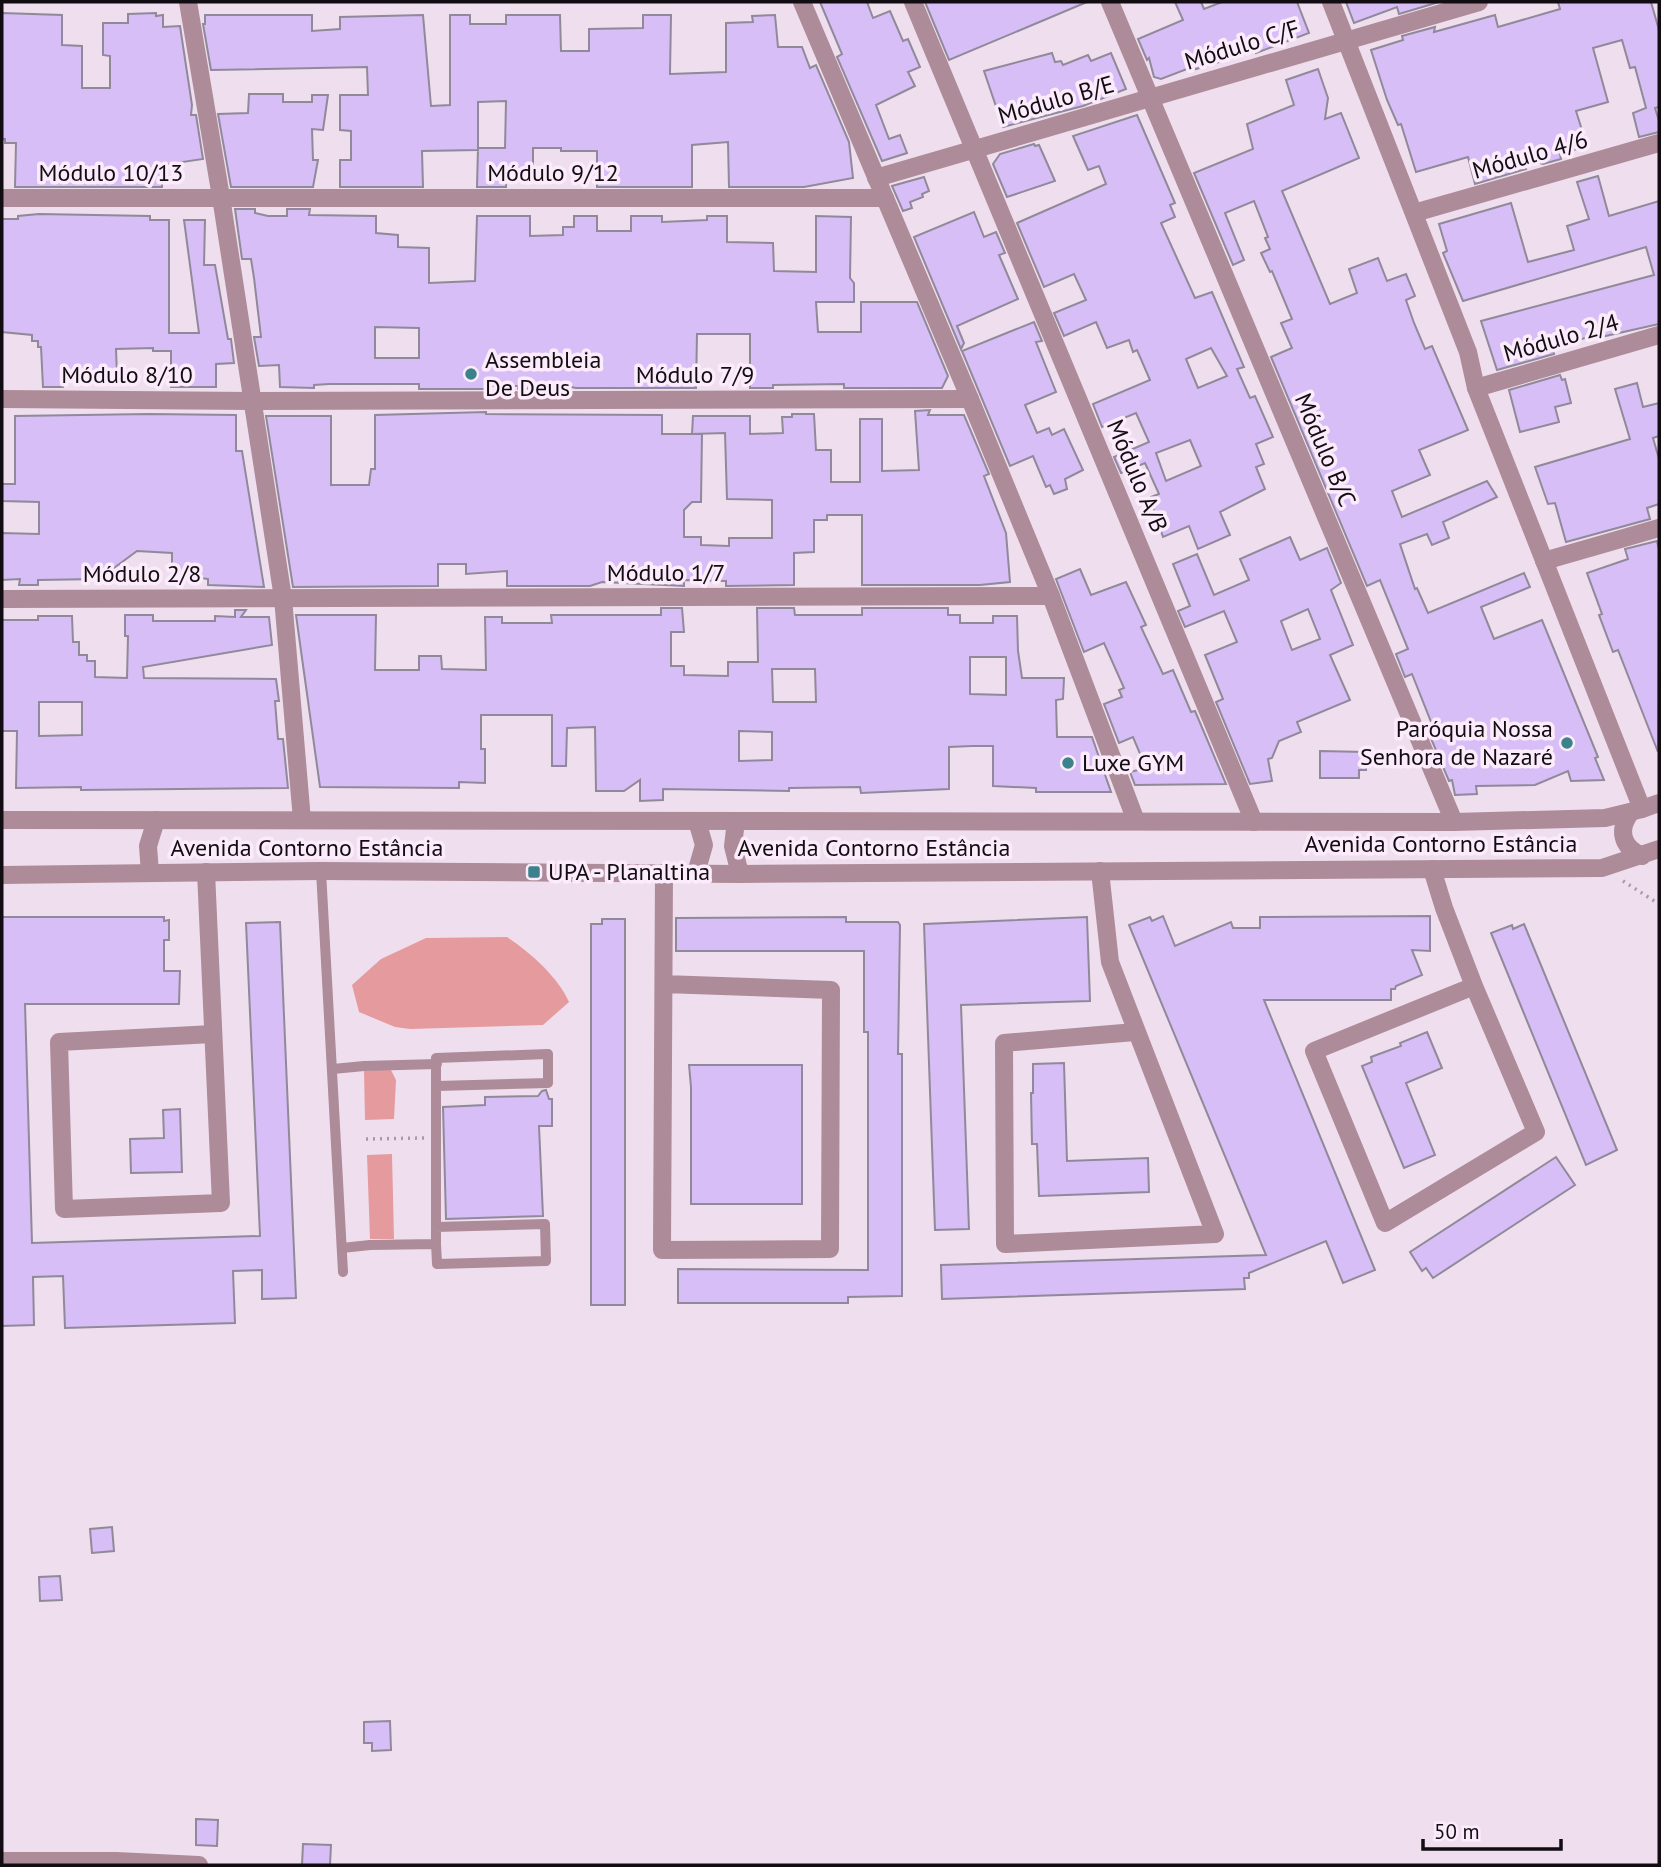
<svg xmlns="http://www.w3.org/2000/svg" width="1661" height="1867" font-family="'PT Sans',sans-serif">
  <rect width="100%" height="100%" fill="#efdfee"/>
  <g fill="#e59a9e">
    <path d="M507,937C530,952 558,977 569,1002L543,1025L410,1029L395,1027L359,1012L352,985L381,959L426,938Z"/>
    <polygon points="390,1068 396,1080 394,1119 365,1120 364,1071"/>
    <polygon points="392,1154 394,1239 370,1239 367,1155"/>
  </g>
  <g fill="#d7bef6" stroke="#90899a" stroke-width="2" fill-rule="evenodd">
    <polygon points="820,2 867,2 873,18 890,11 903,41 908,39 920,67 908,72 915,86 876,105 889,139 900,135 907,153 882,161 837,57 842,54"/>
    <polygon points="925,2 1087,2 949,60"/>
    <polygon points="1175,2 1201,2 1204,9 1222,2 1297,2 1309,33 1256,53 1255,51 1193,70 1192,67 1161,79 1154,77 1149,58 1147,60 1138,39 1183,20"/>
    <polygon points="1346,2 1439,2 1399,14 1397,7 1354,23"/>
    <polygon points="1558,2 1651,2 1659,30 1659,107 1655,108 1659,121 1659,132 1639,137 1633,113 1646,108 1635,67 1630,68 1622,40 1593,48 1608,102 1576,111 1587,146 1560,154 1561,159 1543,164 1523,158 1526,169 1475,184 1468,157 1416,172 1401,124 1398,125 1387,100 1371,50 1403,40 1402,36 1435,27 1434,32 1495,15 1498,27 1560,9"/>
    <polygon points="2,13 62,15 62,45 82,46 82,88 110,88 110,56 103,55 103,23 128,23 128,14 156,13 156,16 163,15 163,27 180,26 192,105 191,115 196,115 203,159 162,165 162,187 15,187 16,143 5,143 5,139 2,139"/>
    <polygon points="205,15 312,15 312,31 340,29 340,17 423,15 431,106 450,105 450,15 470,15 470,24 506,24 506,15 560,15 561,51 589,51 589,29 643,28 643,15 671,15 670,74 726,72 726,23 753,22 752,16 775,15 778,47 802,47 810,68 816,65 849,142 853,178 804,187 729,187 728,142 692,145 692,187 597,187 597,151 561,151 561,148 533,148 533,177 506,177 506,187 477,187 478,148 505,148 506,101 478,102 478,150 422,151 423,187 340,187 340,160 351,160 351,131 340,130 340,95 368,95 367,67 211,70 203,24 205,24"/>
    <polygon points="1052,53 1055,62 1061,61 1063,65 1088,55 1091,61 1111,53 1126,89 1083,106 1003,127 984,71"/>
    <polygon points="1318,69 1328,98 1325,119 1341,113 1359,158 1282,191 1330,304 1357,293 1349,269 1378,258 1387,281 1406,274 1415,296 1406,300 1414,323 1425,349 1432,346 1468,430 1419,450 1430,475 1392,491 1402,517 1487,481 1497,497 1443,522 1449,538 1432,545 1427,534 1400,544 1415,589 1417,588 1428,613 1524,573 1530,587 1481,607 1494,639 1542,620 1598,757 1595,758 1604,780 1571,781 1568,771 1535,785 1476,786 1477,794 1455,795 1452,780 1449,781 1427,729 1433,727 1412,674 1405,677 1396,654 1408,649 1380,580 1367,586 1271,357 1292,348 1281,323 1292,319 1272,271 1270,272 1261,253 1270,249 1265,238 1268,237 1254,201 1225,213 1244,260 1233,265 1194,173 1253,149 1247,124 1294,105 1286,80"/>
    <polygon points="249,94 283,94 283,102 312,102 312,95 328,95 323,130 312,129 313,160 318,160 313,187 231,187 218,114 248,113"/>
    <path d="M1137,115L1175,203L1170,205L1175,217L1161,223L1195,298L1212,292L1244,367L1237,369L1250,398L1255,396L1273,437L1256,444L1264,464L1256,467L1265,489L1220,512L1230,535L1198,549L1189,526L1163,537L1151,502V497L1159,494L1145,463L1121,473L1114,457L1149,442L1136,413L1102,427L1093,404L1150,380L1137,350L1133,352L1129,340L1107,348L1096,322L1064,336L1054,313L1086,300L1074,274L1044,287L1017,223L1106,184L1099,166L1088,170L1073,136ZM1211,348L1227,376L1198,388L1186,359ZM1190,440L1201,466L1166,481L1156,453Z"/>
    <polygon points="1034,144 1035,146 1039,145 1055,181 1007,197 993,164 1000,154"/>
    <polygon points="1598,176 1609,216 1659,201 1659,324 1601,337 1600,334 1552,347 1554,354 1497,370 1481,321 1654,275 1646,247 1463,301 1443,253 1447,251 1439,224 1511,203 1528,262 1574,250 1567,226 1589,219 1577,182"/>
    <polygon points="924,177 929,191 922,194 923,197 910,202 912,208 903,211 892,186"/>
    <path d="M235,209H255V213L268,216H287V209H310L309,215L376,216V233L398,235V247L429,248V283L475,281L477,216H530V236L563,235V227H574V216H597V231H631V216H662V222L707,220V216H727V242L773,243L774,271L816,272V216L851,217L850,278L854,283V302H816L818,332H861V302H917L948,376L942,388H844V384L773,385V388H750V334H697L696,388H576L551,383L550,387L547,388L518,389V386H487V389H419V384H329L314,385V388L280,387L279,365L259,366L254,337H261L254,278L251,259H242ZM375,327L419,328V358H375Z"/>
    <polygon points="974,212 984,237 996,232 1005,253 999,255 1018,299 957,326 964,343 961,349 914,237"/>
    <polygon points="39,214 150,216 150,220 169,220 169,333 199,333 184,220 205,220 204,265 215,265 228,339 231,339 234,363 216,364 216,387 171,387 171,351 153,351 153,348 116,349 117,375 63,375 63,387 43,387 41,347 38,347 38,341 32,341 32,335 2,332 2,219 18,219 18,216"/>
    <polygon points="1034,322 1042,341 1036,342 1056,392 1025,405 1037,433 1049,428 1052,435 1064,429 1083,470 1065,479 1067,489 1054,494 1050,485 1046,487 1033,456 1010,466 962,351"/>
    <polygon points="1560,375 1562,380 1565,379 1571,403 1555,407 1559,422 1520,432 1509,390"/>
    <polygon points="1637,383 1643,407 1659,403 1659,436 1653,438 1659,459 1659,504 1647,508 1650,519 1566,542 1555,503 1548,504 1535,467 1630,439 1615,389"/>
    <polygon points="930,410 928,415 964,415 989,474 984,476 1006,533 1010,582 980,585 862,585 862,515 827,515 827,520 814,520 814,552 794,553 794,585 726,586 726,581 684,580 684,586 602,582 590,586 507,586 507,571 466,574 466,564 438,564 438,586 293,587 266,416 331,416 331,485 369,485 371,469 375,469 375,415 486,412 486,414 662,415 662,434 702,434 701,502 692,502 684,510 684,537 701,537 701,545 729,546 729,538 772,538 772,500 727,499 725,433 692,434 693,416 750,416 750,434 783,433 782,417 792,417 792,414 814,414 816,450 831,450 831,482 860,482 860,419 882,419 882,471 919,470 915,411"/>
    <polygon points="149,414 236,415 236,451 242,451 264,587 208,585 208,579 201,578 201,573 172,574 172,553 137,551 99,579 38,580 38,585 19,585 20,579 2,580 2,533 39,534 39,502 2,501 2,484 15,484 15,416"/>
    <path d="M1290,537L1300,560L1327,548L1341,583L1331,590L1353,645L1330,655L1350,700L1297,722L1301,732L1279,741L1272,758L1268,759L1272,781L1250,784L1216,702L1223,699L1205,655L1237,642L1224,611L1185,627L1178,611L1190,606L1173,564L1197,554L1214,595L1249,580L1240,559ZM1308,609L1320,639L1292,650L1281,621Z"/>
    <polygon points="1657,541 1659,550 1658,752 1618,650 1613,652 1599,615 1602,614 1587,573 1628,559 1625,549"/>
    <polygon points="1080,569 1091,595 1126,582 1146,625 1141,627 1163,674 1173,670 1191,712 1195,711 1226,784 1135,785 1130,772 1146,768 1133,737 1119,743 1104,704 1122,697 1119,690 1124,688 1104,643 1084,652 1056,579"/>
    <path d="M661,608H682L684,632H671V666H684V675L728,676V662H758L757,608H794L795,615H862V608H948V615H960V623H993V616H1017L1018,651L1022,678H1064L1063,699L1056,700L1057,737H1092L1111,792H1036V788L993,786V746H972L949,747V789L861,793L860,787L789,788V791L663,789V800L640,801V780L624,791H596L595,727L567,728L566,766H552V715H481V749H485V783L459,782V788L320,787L296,615H376L375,670H419V656H441L442,669L486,670L485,617H502V623H552L551,615H661ZM970,657H1006V695L970,694ZM772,669H815L816,702H773ZM739,731L772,732V760L739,761Z"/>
    <path d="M235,610H246L241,617H269L272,645L143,667L144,678L276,679L279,701H275L278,739H283L288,788L81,790V787L16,788L17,731H2V620H38V616H72L73,642H79V655H87V661H95V677L127,678L128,636H125V615H153V621H215V616L235,617ZM39,702H82V735L39,736Z"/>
    <polygon points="1320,751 1366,752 1366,770 1359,770 1359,778 1320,778"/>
    <polygon points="1163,916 1175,946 1231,922 1233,928 1260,928 1260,917 1430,916 1430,951 1412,950 1422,975 1396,986 1395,989 1391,989 1391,1000 1264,1000 1375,1270 1343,1283 1326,1241 1249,1273 1249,1278 1244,1278 1245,1289 942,1299 941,1265 1266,1255 1129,925 1150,917 1152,921"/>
    <polygon points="2,917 164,917 164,921 169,920 169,940 164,940 164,971 180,971 179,1004 25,1004 32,1243 260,1236 246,923 280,922 296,1298 262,1299 262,1270 233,1271 235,1323 65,1328 63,1276 33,1277 34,1325 2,1326"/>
    <polygon points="846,917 846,922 898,922 900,925 898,1054 902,1054 902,1296 848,1297 848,1303 678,1303 678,1269 868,1270 868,1032 864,1032 864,951 676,951 676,918"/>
    <polygon points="1087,917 1090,1001 961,1005 969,1229 935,1230 924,924"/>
    <polygon points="602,919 625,919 625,1305 591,1305 591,924 602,924"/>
    <polygon points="1524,924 1617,1150 1586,1165 1491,933 1512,925 1513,929"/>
    <polygon points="1427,1032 1442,1068 1406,1083 1435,1155 1404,1168 1362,1066 1372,1062 1371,1057 1401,1046 1400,1043"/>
    <polygon points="1064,1063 1067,1161 1148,1158 1149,1192 1039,1196 1037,1144 1032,1144 1031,1093 1033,1093 1033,1064"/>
    <polygon points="689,1065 802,1065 802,1204 691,1204 691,1087"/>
    <polygon points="546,1090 549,1099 552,1099 552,1126 539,1126 543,1216 446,1219 443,1107 485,1105 485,1097 538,1096 542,1091"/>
    <polygon points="180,1109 182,1172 131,1173 130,1139 164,1138 163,1110"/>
    <polygon points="1556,1157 1575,1185 1433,1278 1426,1268 1422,1271 1410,1252"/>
    <polygon points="112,1527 114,1551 92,1553 90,1529"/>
    <polygon points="60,1576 62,1600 40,1601 39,1577"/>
    <polygon points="390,1721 391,1750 372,1751 372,1743 364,1743 364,1722"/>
    <polygon points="196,1819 218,1820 217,1846 196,1845"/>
    <polygon points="303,1844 331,1845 330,1865 302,1865"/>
  </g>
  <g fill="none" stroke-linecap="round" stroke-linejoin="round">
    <g stroke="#a69aa5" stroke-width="3.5" stroke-dasharray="2 5" stroke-linecap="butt">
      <polyline points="1623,881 1659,904"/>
      <polyline points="366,1139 424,1138"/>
    </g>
    <g stroke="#ae8b99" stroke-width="10">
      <polyline points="321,871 343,1272"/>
      <polyline points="333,1069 364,1066 437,1064"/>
      <polyline points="436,1227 436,1058 548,1054 548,1083 437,1086"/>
      <polyline points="342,1248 370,1245 436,1244 436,1227 545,1224 546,1261 437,1264 436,1244"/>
    </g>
    <g stroke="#ae8b99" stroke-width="18">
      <polyline points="188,2 221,197 283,598 302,820"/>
      <polyline points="802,2 970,399 1051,596 1136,821"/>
      <polyline points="913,2 1254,822"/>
      <polyline points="1110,2 1454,822"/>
      <polyline points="1331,2 1468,352 1476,388 1642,809"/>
      <polyline points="876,178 1479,2"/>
      <polyline points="2,198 885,198"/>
      <polyline points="1414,213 1659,143"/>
      <polyline points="1476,388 1659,335"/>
      <polyline points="2,399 252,401 970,399"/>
      <polyline points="1544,561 1659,528"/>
      <polyline points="2,599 1051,596"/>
      <polyline points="1432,869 1444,908 1474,986 1314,1051 1385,1223 1536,1132 1474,986"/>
      <polyline points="1100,871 1110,962 1215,1234 1005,1244 1004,1043 1135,1032"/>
      <polyline points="206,872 221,1203 64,1209 59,1042 213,1034"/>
      <polyline points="664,984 831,990 830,1249 662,1250 664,873"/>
      <polyline points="2,1861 116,1861 199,1865"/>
    </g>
    <g stroke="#ae8b99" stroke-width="18">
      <path d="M1631,812C1617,830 1622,847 1642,856"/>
      <polyline points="2,820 1454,822 1605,818 1642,809 1659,803"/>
      <polyline points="736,821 733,846 740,874"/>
      <polyline points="150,873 148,846 156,820"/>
      <polyline points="696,873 704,845 697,821"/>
      <polyline points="2,875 321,871 740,874 1602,868 1659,849"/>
    </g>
  </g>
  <g fill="#3c828d" stroke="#fcecfb" stroke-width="2.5">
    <circle cx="471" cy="374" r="7"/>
    <circle cx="1567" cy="743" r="7"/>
    <circle cx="1068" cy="763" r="7"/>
    <rect x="527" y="865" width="14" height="14" rx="3.5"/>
  </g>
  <g text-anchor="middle" stroke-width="7" stroke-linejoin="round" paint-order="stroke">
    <g font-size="24" fill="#120d12" stroke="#fcecfb">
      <text transform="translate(1242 45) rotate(-17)" y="8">Módulo C/F</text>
      <text transform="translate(1056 100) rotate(-16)" y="8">Módulo B/E</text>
      <text transform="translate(1530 155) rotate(-16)" y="8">Módulo 4/6</text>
      <text x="111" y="181">Módulo 10/13</text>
      <text x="553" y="181">Módulo 9/12</text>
      <text transform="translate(1561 338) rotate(-16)" y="8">Módulo 2/4</text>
      <text x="127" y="383">Módulo 8/10</text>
      <text x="695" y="383">Módulo 7/9</text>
      <text transform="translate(1325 450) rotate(67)" y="8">Módulo B/C</text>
      <text transform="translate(1137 476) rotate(67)" y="8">Módulo A/B</text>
      <text x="666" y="581">Módulo 1/7</text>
      <text x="142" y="582">Módulo 2/8</text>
      <text x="1441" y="852">Avenida Contorno Estância</text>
      <text x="307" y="856">Avenida Contorno Estância</text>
      <text x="874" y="856">Avenida Contorno Estância</text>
    </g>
    <g font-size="24" fill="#120d12" stroke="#fcecfb" text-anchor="start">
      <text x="485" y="368">Assembleia<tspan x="485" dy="28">De Deus</tspan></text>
      <text x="1553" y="737" text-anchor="end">Paróquia Nossa<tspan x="1553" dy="28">Senhora de Nazaré</tspan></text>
      <text x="1082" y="771">Luxe GYM</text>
      <text x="548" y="880">UPA - Planaltina</text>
    </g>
  </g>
  <rect width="1661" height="1867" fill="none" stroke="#120d12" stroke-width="7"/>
  <path d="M1423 1839v10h138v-10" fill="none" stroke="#120d12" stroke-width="3.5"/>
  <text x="1434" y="1839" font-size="21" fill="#120d12" stroke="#fcecfb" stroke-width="5" paint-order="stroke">50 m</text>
</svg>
